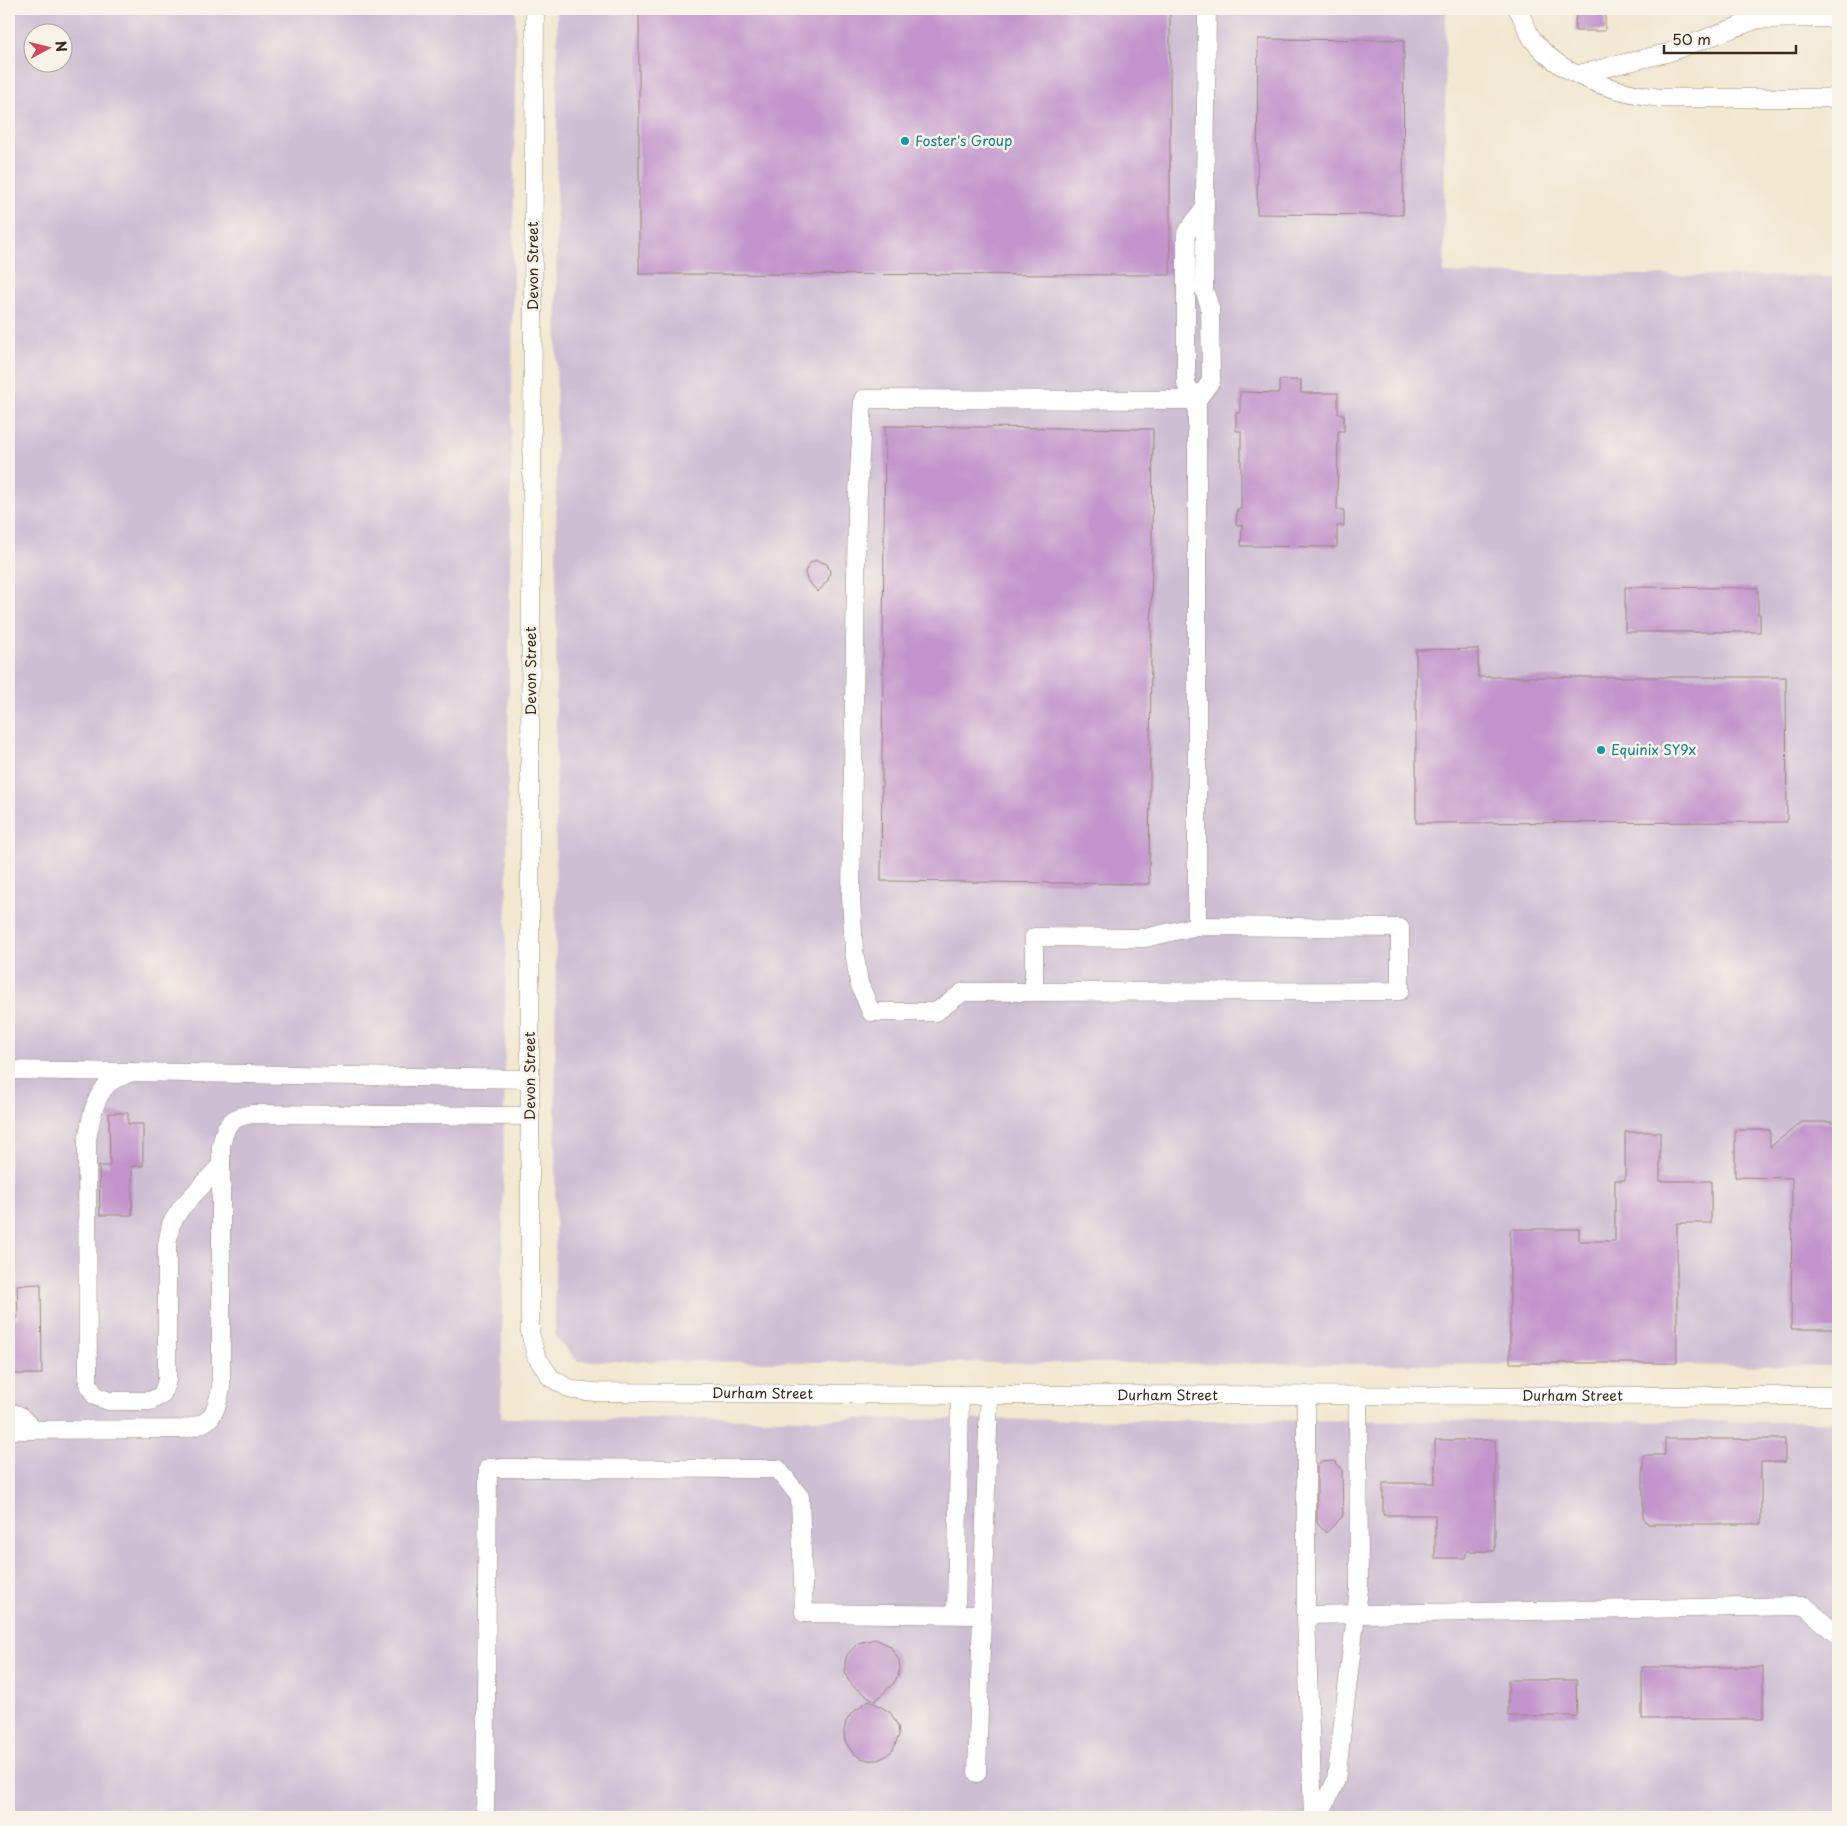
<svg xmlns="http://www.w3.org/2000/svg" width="1847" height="1826" font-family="'Playpen Sans',sans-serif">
  <rect width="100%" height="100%" fill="#f7f3e8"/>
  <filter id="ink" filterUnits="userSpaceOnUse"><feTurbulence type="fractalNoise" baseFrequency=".02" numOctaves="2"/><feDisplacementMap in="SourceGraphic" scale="10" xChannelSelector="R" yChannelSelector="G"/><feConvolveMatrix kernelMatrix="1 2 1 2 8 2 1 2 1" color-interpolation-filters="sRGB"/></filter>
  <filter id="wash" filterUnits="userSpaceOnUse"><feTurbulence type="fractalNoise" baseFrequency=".0096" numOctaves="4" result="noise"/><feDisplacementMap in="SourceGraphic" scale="20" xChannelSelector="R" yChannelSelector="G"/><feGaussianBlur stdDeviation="1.12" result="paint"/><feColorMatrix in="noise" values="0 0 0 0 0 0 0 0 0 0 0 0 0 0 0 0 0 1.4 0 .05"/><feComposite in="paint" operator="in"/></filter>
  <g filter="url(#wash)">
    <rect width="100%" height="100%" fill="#f2e7d0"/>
    <g fill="#cdbed3" fill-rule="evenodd">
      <path d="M9,9H516L501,1418L1838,1422V1817H9ZM32,32H62V62H32Z"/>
      <polygon points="557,9 1446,9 1444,273 1838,277 1838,1366 578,1361 555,1337"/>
    </g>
    <g id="blocks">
      <g fill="#c294cc">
        <polygon points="639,9 1170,9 1170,275 639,274"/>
        <polygon points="1576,9 1605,9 1605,31 1575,31"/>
        <polygon points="1258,39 1404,40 1403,215 1257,214"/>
        <polygon points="1279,380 1301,380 1301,393 1338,393 1338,414 1344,414 1344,431 1338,431 1337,510 1344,510 1344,526 1337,526 1337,547 1241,546 1242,525 1236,525 1237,509 1241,509 1241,431 1236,431 1236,413 1240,413 1240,392 1279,393"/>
        <polygon points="885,426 1153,429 1149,884 881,881"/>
        <polygon points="816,560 827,564 830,571 828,580 818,592 807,580 805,572 809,564"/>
        <polygon points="1625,587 1758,588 1758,614 1760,614 1760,632 1625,632"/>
        <polygon points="1478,649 1478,677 1786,677 1787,822 1416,823 1416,650"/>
        <polygon points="109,1113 128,1113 128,1124 143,1124 143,1166 132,1166 132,1215 100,1215 99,1166 110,1166"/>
        <polygon points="1802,1122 1838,1122 1838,1329 1791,1329 1792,1178 1735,1177 1735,1130 1770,1130 1770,1147"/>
        <polygon points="1625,1132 1660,1132 1660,1181 1711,1181 1711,1223 1677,1223 1677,1363 1510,1363 1510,1229 1579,1229 1579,1241 1615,1241 1615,1180 1625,1180"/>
        <polygon points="41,1284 42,1374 9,1374 9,1318 18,1318 17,1285"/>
        <polygon points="1665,1439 1785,1439 1785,1462 1761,1462 1761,1524 1648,1524 1643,1517 1643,1455 1665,1455"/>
        <polygon points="1435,1440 1495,1440 1495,1551 1466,1551 1466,1558 1435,1558 1435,1515 1383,1515 1383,1483 1435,1483"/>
        <polygon points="1334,1461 1342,1469 1343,1516 1326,1533 1317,1523 1317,1466 1320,1462"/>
        <polygon points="875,1639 890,1646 899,1660 900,1668 898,1676 893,1684 875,1701 854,1687 848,1680 845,1672 845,1663 847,1655 858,1643"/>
        <rect x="1642" y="1667" width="121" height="52"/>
        <polygon points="1508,1680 1576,1680 1577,1716 1508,1716"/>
        <polygon points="869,1700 890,1712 898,1726 899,1735 893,1750 886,1756 878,1760 869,1760 861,1758 853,1753 848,1746 844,1738 844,1730 846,1722 851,1714"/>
      </g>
    </g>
  </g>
  <g filter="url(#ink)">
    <use href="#blocks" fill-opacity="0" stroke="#968877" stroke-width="1"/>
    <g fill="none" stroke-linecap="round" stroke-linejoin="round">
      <g stroke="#968877" stroke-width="19">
        <g id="minor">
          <path id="s1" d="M535,9L530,762V1332L536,1356L551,1378L572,1390L596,1392L960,1395L1838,1396"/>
          <path d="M1518,9C1523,19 1527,31 1533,40C1563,78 1615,92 1660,98H1838"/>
          <polyline points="1579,74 1667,53 1758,19 1838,18"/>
          <polyline points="1197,400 1211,381 1210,307 1204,290 1207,9"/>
          <polyline points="1197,926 1197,400 1186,384 1186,233 1205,208"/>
          <polyline points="1034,991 1034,937 1145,938 1197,926 1400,928 1400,991 963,992 936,1012 871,1012 859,983 854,951 851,896 857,512 863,399 1197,400"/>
          <polyline points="9,1070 530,1079"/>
          <path d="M132,1072C126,1075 119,1077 113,1080C94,1093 91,1119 87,1140L88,1383L95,1396L109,1401H150L162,1395L167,1380V1245L171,1224L181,1208L221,1165"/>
          <polyline points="1306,1395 1306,1615 1313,1817"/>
          <polyline points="9,1412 19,1415 34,1430"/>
          <path d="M9,1430L183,1429C212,1424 215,1416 221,1388V1146C226,1124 228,1118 252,1114L530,1116"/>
          <polyline points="956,1614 960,1395"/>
          <polyline points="1306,1615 1805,1606 1838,1636"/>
          <polyline points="977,1773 989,1396"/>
          <polyline points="485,1817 488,1468 778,1469 800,1497 804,1613 981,1615"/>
          <polyline points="1319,1817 1336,1780 1359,1589 1358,1395"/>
        </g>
      </g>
      <use href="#minor" stroke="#fff" stroke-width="18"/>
    </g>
  </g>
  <g fill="#0f9aa8" stroke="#f7f3e8" stroke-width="2">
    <circle cx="905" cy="141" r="5"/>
    <circle cx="1601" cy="750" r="5"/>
  </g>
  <g text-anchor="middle" stroke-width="5" stroke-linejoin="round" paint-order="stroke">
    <g font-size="14" fill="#0d838f" stroke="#f7f3e8" text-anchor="start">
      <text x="915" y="146">Foster's Group</text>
      <text x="1611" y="755">Equinix SY9x</text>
    </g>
    <g font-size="14" fill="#3b2a1e" stroke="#f7f3e8">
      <text transform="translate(533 266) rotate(-90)" y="5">Devon Street</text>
      <text transform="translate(531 671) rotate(-90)" y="5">Devon Street</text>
      <text transform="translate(530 1076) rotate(-90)" y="5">Devon Street</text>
      <text dy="5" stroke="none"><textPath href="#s1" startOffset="1589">Durham Street</textPath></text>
      <text dy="5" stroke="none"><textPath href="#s1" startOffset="1994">Durham Street</textPath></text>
      <text dy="5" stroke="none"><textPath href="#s1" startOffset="2399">Durham Street</textPath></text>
    </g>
  </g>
  <rect width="1847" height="1826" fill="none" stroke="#f7f3e8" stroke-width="30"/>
  <g transform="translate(48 48) rotate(83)"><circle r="24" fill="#f7f3e8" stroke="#aca397"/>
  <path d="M0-4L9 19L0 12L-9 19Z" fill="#d1495b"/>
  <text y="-8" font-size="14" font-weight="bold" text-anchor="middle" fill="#3b2a1e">N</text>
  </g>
  <path d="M1664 45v8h132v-8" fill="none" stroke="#3b2a1e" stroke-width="2.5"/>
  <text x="1672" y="45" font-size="15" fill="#3b2a1e" stroke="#f7f3e8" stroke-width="4" paint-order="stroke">50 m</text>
</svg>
